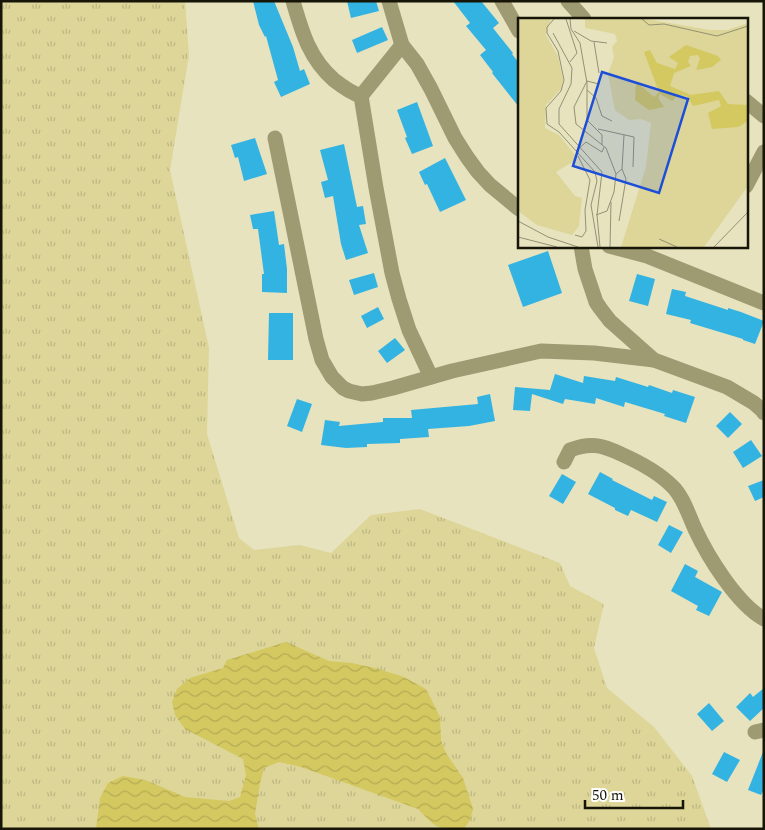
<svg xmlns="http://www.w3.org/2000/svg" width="765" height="830" font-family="Spectral,serif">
  <defs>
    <pattern id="grass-tufts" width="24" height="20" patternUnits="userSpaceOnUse" patternTransform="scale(1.25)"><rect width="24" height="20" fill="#ddd698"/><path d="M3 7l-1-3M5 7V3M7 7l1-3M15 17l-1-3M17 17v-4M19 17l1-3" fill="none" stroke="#bdb782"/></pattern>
    <pattern id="water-waves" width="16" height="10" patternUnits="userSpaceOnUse" patternTransform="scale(1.25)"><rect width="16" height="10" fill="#d4c861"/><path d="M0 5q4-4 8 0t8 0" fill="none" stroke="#b5ab53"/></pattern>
  </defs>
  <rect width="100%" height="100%" fill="#e7e3bf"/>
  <polygon fill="url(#grass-tufts)" points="1,1 185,1 189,55 170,170 209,348 207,434 239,538 254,550 300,545 331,553 371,515 420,509 560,563 570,586 604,604 594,648 607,688 654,727 692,776 711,829 1,829"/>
  <path fill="url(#water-waves)" d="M286,642L329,661L352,663L375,668L404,677L426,689L440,717L441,741L446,753L463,778L473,809L470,820L464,829C436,829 437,829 418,809L301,767L279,762L264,768L260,783L255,814L259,829H96L100,798L108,783L123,776L145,780L185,797L229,801L240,797L246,775L243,759L185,729L175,715L172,702L177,689L190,678L223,668L227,660Z"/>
  <g fill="#33b3e1">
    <polygon points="253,1 274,1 293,47 300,71 304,69 310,84 281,97 274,82 278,80 266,36 265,37 259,25"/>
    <polygon points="347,1 376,1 379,11 351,18"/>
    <polygon points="453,1 481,1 499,23 493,28 513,53 512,54 519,63 519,107 492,73 493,72 480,55 486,50 466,26 470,23"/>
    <polygon points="382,27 388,40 357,53 352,40"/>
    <polygon points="417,102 433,146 412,154 405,138 407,137 397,110"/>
    <polygon points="255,138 267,174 244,181 238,157 235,158 231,145"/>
    <polygon points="344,144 357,207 363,206 366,224 359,225 368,253 346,260 341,244 333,196 325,198 321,182 328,180 320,150"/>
    <polygon points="445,158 466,200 440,212 427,184 425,185 419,172"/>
    <polygon points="274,211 279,245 284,244 287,269 287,293 262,292 262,274 264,274 258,229 253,229 250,215"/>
    <polygon points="548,251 562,293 523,307 508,265"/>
    <polygon points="374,273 378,287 354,295 349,280"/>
    <polygon points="637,274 655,279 648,306 629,301"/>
    <polygon points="672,289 686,292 685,296 728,310 728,308 741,312 764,321 755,344 743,340 743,339 690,323 691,320 666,314"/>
    <polygon points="378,307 384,319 367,328 361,316"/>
    <polygon points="269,313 293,313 293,360 268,360"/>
    <polygon points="395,338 405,350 387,363 378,351"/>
    <polygon points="555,374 583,383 584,376 615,381 616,377 648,387 649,385 672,393 673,390 695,397 686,423 664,416 665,414 625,402 624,407 596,398 595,404 565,399 563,404 532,394 530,411 513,410 515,387 550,390"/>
    <polygon points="490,394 495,421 469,426 428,429 429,437 400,439 400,443 367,444 367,447 346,448 321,445 325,420 340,422 339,426 383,422 383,418 412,418 411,410 478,404 477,397"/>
    <polygon points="297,399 312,404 302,432 287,426"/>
    <polygon points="730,412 742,424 728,438 716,426"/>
    <polygon points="751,440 762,456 743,468 733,452"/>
    <polygon points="600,472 613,479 612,480 652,500 654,496 667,502 657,522 631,510 628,516 615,510 615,508 588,494"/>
    <polygon points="562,474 576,482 563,504 549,496"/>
    <polygon points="764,480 764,497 755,501 748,486"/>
    <polygon points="669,525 683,532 671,553 658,545"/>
    <polygon points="685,564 698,571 695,577 722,592 709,616 696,610 698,606 671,591"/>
    <polygon points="764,688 764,708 750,721 736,707 750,693 753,697"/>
    <polygon points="709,703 724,721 712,731 697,714"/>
    <polygon points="724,752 740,760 727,782 712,774"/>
    <polygon points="763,752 764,752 764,789 761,795 748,790"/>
  </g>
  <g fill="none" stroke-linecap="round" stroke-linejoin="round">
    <g stroke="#9e9a72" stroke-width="15">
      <path d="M293,1C302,32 309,58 334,80C343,87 351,93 361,96L402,45"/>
      <polyline points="389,1 402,45 417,64 431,89 455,138 467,157 478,172 490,185 519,209"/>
      <polyline points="502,1 519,31"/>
      <polyline points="568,1 584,19"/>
      <polyline points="361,96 376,188 392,273 399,299 409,330 431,377"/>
      <polyline points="746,101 764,116"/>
      <polyline points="275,138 316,339 322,360 332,377 343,388 349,391 362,394 372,393 393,388 452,371 541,351 594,353 654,360"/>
      <polyline points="746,186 764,152"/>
      <polyline points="581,246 585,269 596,302 600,308 610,321 654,360 727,387 754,403 762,410 764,413"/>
      <polyline points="609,246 647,256 764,303"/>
      <path d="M564,462L570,450C590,442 602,445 621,454C639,462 658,472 672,486C683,496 689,516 695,529C708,557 737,604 764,619"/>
      <polyline points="755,732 764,730"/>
    </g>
  </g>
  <g transform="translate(518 18)">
    <rect width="230" height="230" fill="#e7e3bf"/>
    <path d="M67,1H128L192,12H209L230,5V168L186,229H103L128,149L133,105L123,101L111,102L97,92L90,56L96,39L94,29L99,23L97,16L67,10Z" fill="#ddd698"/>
    <path d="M0,1H33L28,17L40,38L45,62L43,71L28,87L27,110L41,117L58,138V142L38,154L57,178L64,180L61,208L54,217L19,207L0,193Z" fill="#ddd698"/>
    <path d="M168,27L200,38L203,42L194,49L178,52L182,40L179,37L172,38L170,44L173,48L156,55L152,68L173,77L201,73L210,86L230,87V103L220,109L194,111L190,95L203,88L201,82L175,88L169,78L160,77L154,83L142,76L140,80L146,89L131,92L117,82L118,64L136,79L141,74L126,34L132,32L139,45L157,51L160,45L151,39Z" fill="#d4c861"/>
    <path fill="none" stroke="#939176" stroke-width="1" d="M36,1L29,9V15L40,33L46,62L43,73L28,90L29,106L41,114L77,154L79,163L73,187L80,229M48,1L59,35L52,44M52,1L53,11L62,25L69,65V102L84,117V127M124,1L131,7L146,6L199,18L230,8M56,13L73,23L89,25M35,15L54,50L53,66L41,91V106L84,154L79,197L82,229M76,24L81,55M69,72L78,80L84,98L94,103M80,111L116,119L115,149M58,133L68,124L84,134L86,129M104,151L106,117M98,156L104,151L108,161L101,203M78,197L89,193L96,174L98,156L88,130L58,106L56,89L69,63L81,66M0,203L30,219L60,229M57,217L64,219L68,213L67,192L72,162L60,138M0,219L39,229M141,221L159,229M92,229L93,184M196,229L230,194"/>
    <path fill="#1d4ed8" fill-opacity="0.15" stroke="#1d4ed8" stroke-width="2.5" d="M84,54L170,81L141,175L55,148Z"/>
    <rect width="230" height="230" fill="none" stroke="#161508" stroke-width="2.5"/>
  </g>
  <rect width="765" height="830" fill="none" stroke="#161508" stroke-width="5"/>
  <path d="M585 800v8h98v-8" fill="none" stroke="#161508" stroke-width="2.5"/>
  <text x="592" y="800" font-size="15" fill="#161508" stroke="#ffffff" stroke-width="4" paint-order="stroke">50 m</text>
</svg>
